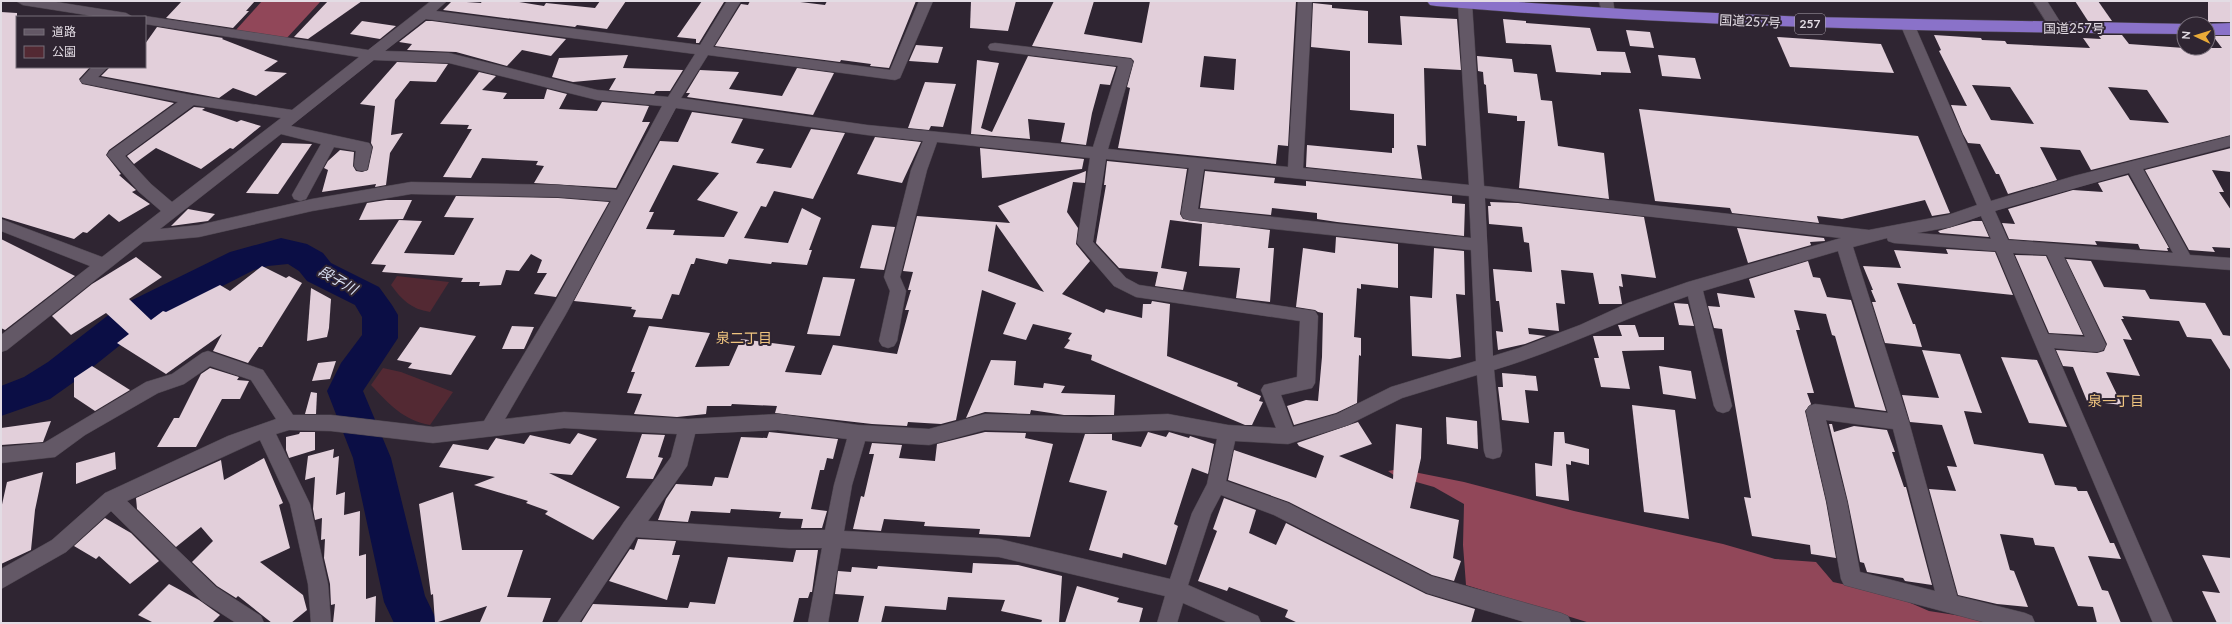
<svg xmlns="http://www.w3.org/2000/svg" width="2232" height="624" font-family="Lato,'Noto Sans JP',sans-serif">
  <rect width="100%" height="100%" fill="#2f2532"/>
  <g fill="#532933">
    <path d="M397,276L449,282L430,312C411,309 402,300 391,285Z"/>
    <path d="M383,368L401,372L453,392L430,425C404,421 388,403 371,385Z"/>
  </g>
  <g fill="#914759">
    <polygon points="262,1 321,1 285,40 235,31"/>
    <polygon points="1399,469 1464,482 1574,511 1723,544 1775,559 1816,562 1833,582 1892,595 1929,611 2007,623 1590,623 1466,585 1463,545 1464,504 1434,487 1395,476 1388,471"/>
  </g>
  <g fill="none" stroke-linecap="round" stroke-linejoin="round">
    <polygon fill="#0b0e45" fill-rule="evenodd" points="281,238 307,244 323,253 331,263 379,287 392,305 398,315 398,338 363,391 391,458 425,596 438,623 394,623 384,602 353,458 327,391 341,363 362,335 362,317 355,305 307,281 299,271 288,264 268,266 254,270 144,326 74,382 50,399 1,416 1,386 24,377 48,362 120,306 230,252"/>
  </g>
  <g fill="#e2cfda" fill-rule="evenodd">
    <polygon points="182,1 255,1 246,11 249,11 233,28 166,18"/>
    <polygon points="328,1 362,1 308,39 294,37"/>
    <polygon points="452,1 481,3 482,1 513,1 544,6 546,3 595,8 600,1 626,1 607,29 577,25 575,27 443,10"/>
    <polygon points="702,1 724,2 699,43 696,43 696,39 677,37"/>
    <polygon points="750,1 792,1 825,5 827,1 916,1 889,68 870,66 871,64 841,60 840,62 715,46 741,4 748,5"/>
    <polygon points="971,1 1016,1 1008,31 970,28"/>
    <path d="M1054,1H1094L1084,34L1142,43L1150,1H1296L1288,146L1278,145L1276,164L1118,148L1130,88L1127,87L1134,61L1131,58L1032,46ZM1204,56L1236,59L1234,90L1200,87Z"/>
    <polygon points="2075,1 2098,1 2112,21 2088,21"/>
    <rect x="2208" y="1" width="23" height="21"/>
    <polygon points="1313,3 1332,5 1332,8 1368,11 1368,43 1402,45 1400,16 1457,19 1461,70 1424,68 1426,146 1417,145 1422,179 1306,167 1307,145 1392,153 1392,148 1394,148 1394,114 1350,110 1350,51 1311,47"/>
    <polygon points="1,12 17,13 17,67 90,67 79,79 82,84 174,103 109,150 106,155 121,174 119,175 136,190 132,192 150,204 119,222 109,214 87,233 83,232 74,239 1,217"/>
    <polygon points="1503,19 1526,21 1526,23 1590,28 1597,51 1625,52 1631,73 1601,72 1601,75 1556,72 1551,45 1506,43"/>
    <polygon points="362,21 396,26 380,39 350,34"/>
    <polygon points="426,21 432,21 566,39 551,56 522,50 507,66 456,52 407,50 412,44 399,42"/>
    <polygon points="157,27 223,38 222,39 278,61 264,71 287,73 256,96 233,88 219,98 101,76 110,67 145,67 145,44"/>
    <polygon points="1626,30 1650,32 1654,48 1630,46"/>
    <path d="M1934,35L1981,38L1982,40L2005,41L2007,44L2090,48L2083,38L2101,39L2098,35H2122L2129,44L2184,48H2222L2213,36H2231V135L2091,170L2080,150L2040,147L2057,180L2008,194L1999,174H1996L1980,144L1968,143L1963,134L1951,105L1967,106L1939,51L1941,50ZM1972,85L2010,87L2034,124L1991,120ZM2108,87L2147,90L2169,123L2130,120Z"/>
    <polygon points="1777,37 1881,44 1894,73 1790,67"/>
    <polygon points="916,45 943,47 938,63 909,61"/>
    <polygon points="628,55 623,68 683,70 670,91 656,91 654,94 609,90 616,78 573,82 552,77 559,58"/>
    <polygon points="1658,55 1695,58 1701,79 1662,76"/>
    <polygon points="1028,56 1116,67 1110,85 1100,84 1092,113 1086,145 1061,142 1065,123 1028,119 1030,139 971,134 977,60 999,63 981,128 992,132"/>
    <polygon points="1477,56 1512,59 1514,72 1537,74 1541,100 1552,101 1558,146 1604,153 1609,199 1519,188 1525,121 1517,121 1517,116 1488,113 1486,85 1484,84 1483,72 1478,71"/>
    <polygon points="397,62 448,64 436,82 410,81 395,100 391,135 403,133 390,153 386,185 375,187 376,184 322,192 328,170 324,168 328,161 340,150 354,152 353,166 356,171 362,172 368,170 373,147 371,143 375,106 360,104"/>
    <polygon points="797,68 834,73 813,115 687,97 690,93 686,93 700,70 739,72 729,89 782,96"/>
    <polygon points="479,72 496,76 482,90 507,93 503,99 544,99 547,89 567,94 559,109 597,111 602,102 649,106 642,122 650,122 616,188 534,183 544,166 536,165 538,161 482,158 471,178 443,177 472,129 467,129 469,125 440,124"/>
    <polygon points="925,82 956,84 943,127 931,126 929,130 908,128"/>
    <polygon points="194,107 205,108 202,110 237,122 241,120 261,126 233,149 230,148 201,169 156,148 134,164 127,156"/>
    <polygon points="1639,109 1918,136 1950,213 1932,216 1925,200 1842,219 1817,216 1819,223 1732,213 1730,208 1655,201"/>
    <path d="M692,112L743,119L731,143L764,149L756,163L791,168L811,129L845,133L813,199L774,191L766,207L761,206L744,238L788,243L802,208L821,218L809,250H812L807,265L772,262L771,264L729,259L727,264L696,258L694,264H691L679,295L672,294L662,319L633,317L636,310L631,309L632,307L574,301L660,141L678,142ZM673,165L719,173L697,200L738,212L724,237L673,235L675,230L646,229L654,212H649Z"/>
    <polygon points="875,137 921,142 902,183 857,174"/>
    <polygon points="282,143 312,144 278,194 246,193"/>
    <polygon points="980,148 1084,159 1082,169 982,178"/>
    <polygon points="2231,148 2231,172 2212,170 2224,192 2219,192 2231,210 2231,248 2212,247 2215,252 2189,250 2145,170"/>
    <polygon points="1107,161 1187,169 1180,214 1183,219 1270,230 1268,248 1274,248 1270,302 1236,298 1240,268 1199,266 1202,224 1170,220 1161,268 1187,272 1183,290 1155,286 1158,272 1119,268 1096,243 1106,185 1104,185"/>
    <path d="M1086,171L1085,183L1073,182L1067,212L1078,228L1076,244L1090,261L1062,294L1104,313L1106,309L1142,318L1143,304H1151L1152,301L1170,304L1167,356L1238,383L1237,386L1261,396L1259,401L1263,402L1252,425H1245L1091,360L1092,355L1064,348L1070,340L1068,339L1072,333L1033,324L1026,340L1003,334L1016,303L982,290L956,420L941,424L908,422L907,426L872,424L775,413L777,406L732,404L731,406H707L706,414L677,417L634,414L642,394L627,393L635,372H631L649,326L710,333L695,367L729,366L741,339L795,346L785,372L821,375L833,345L897,354L909,310H905L911,290H908L913,272L903,271L917,216L1010,223L998,206ZM996,224L1037,282L1044,292L988,271Z"/>
    <polygon points="1205,171 1275,178 1274,183 1306,186 1306,181 1452,196 1452,203 1465,204 1464,236 1337,222 1317,219 1317,213 1272,208 1271,215 1200,208"/>
    <polygon points="2128,175 2169,248 2167,248 2168,251 2140,249 2138,244 2095,241 2097,245 2009,239 2002,223 2015,224 2008,209 2073,190 2103,192 2098,183"/>
    <polygon points="456,196 558,198 609,202 556,297 534,294 547,273 537,273 542,260 531,254 519,271 506,270 501,285 479,286 480,282 461,282 463,278 382,272 386,265 371,264 399,220 422,221 404,253 454,255 474,218 444,217"/>
    <polygon points="386,200 412,200 403,219 359,220 367,203"/>
    <polygon points="1490,202 1518,203 1644,217 1656,278 1621,274 1623,287 1619,286 1622,304 1599,304 1593,273 1561,270 1565,304 1556,303 1559,331 1528,328 1529,334 1546,336 1525,344 1498,350 1496,331 1503,332 1499,301 1496,301 1493,269 1532,272 1529,243 1524,242 1522,227 1489,224 1488,206 1491,206"/>
    <polygon points="188,209 215,214 208,221 171,226"/>
    <polygon points="1973,221 1982,221 1989,237 1940,233 1938,231"/>
    <polygon points="872,225 895,227 884,270 860,268"/>
    <polygon points="1737,228 1824,238 1825,241 1810,242 1811,245 1748,263"/>
    <polygon points="1336,237 1398,244 1398,288 1361,284 1361,289 1357,288 1354,337 1361,338 1361,356 1359,355 1357,403 1336,413 1294,425 1287,406 1306,400 1318,401 1322,357 1323,313 1318,312 1315,310 1296,307 1303,248 1335,253"/>
    <polygon points="1,239 75,276 5,330 1,328"/>
    <polygon points="1434,248 1464,251 1465,295 1456,294 1461,357 1450,359 1412,356 1410,296 1432,298"/>
    <polygon points="1946,249 1995,252 2013,295 1897,283 1913,324 1915,324 1922,347 1885,343 1872,302 1876,302 1871,290 1873,290 1863,266 1901,268 1894,250 1948,254"/>
    <polygon points="2015,255 2046,256 2083,335 2049,333"/>
    <polygon points="136,257 162,277 129,299 151,320 163,311 166,312 220,285 230,291 262,266 286,278 289,276 302,283 262,347 259,347 248,363 213,351 222,334 166,374 117,343 129,334 106,313 71,335 52,316 92,284"/>
    <polygon points="2066,259 2091,261 2104,287 2145,290 2150,299 2205,303 2223,335 2231,336 2231,371 2211,339 2187,337 2179,321 2122,316 2124,319 2121,319 2132,340 2123,339 2140,376 2106,372 2122,405 2087,401 2073,367 2063,366 2056,350 2097,353 2104,351 2107,344"/>
    <polygon points="1808,261 1813,277 1820,278 1827,297 1851,300 1886,411 1855,407 1835,336 1832,335 1826,314 1794,310 1800,330 1796,330 1814,393 1807,393 1811,404 1805,411 1826,502 1836,558 1811,554 1810,545 1752,536 1744,497 1751,498 1722,329 1714,328 1708,306 1720,307 1717,293 1755,298 1749,279"/>
    <polygon points="823,277 855,279 840,336 807,334"/>
    <polygon points="311,288 331,299 329,328 327,337 307,341"/>
    <polygon points="1674,303 1688,304 1694,326 1679,325"/>
    <polygon points="1618,325 1635,325 1639,337 1664,337 1664,350 1622,351 1630,389 1601,387 1594,358 1599,358 1593,336 1622,336"/>
    <polygon points="512,326 534,327 524,349 502,349"/>
    <polygon points="420,327 476,336 451,375 408,368 412,363 397,360"/>
    <polygon points="1922,350 1960,354 1982,413 1964,411 1974,444 2043,454 2055,485 2076,487 2078,491 2087,491 2110,543 2114,543 2121,559 2088,556 2102,590 2108,591 2121,623 2097,623 2093,607 2078,606 2054,547 2035,545 2033,538 2000,534 2010,570 2014,571 2028,607 1997,604 1958,595 1929,489 1956,491 1947,466 1957,467 1942,425 1910,422 1902,395 1939,398"/>
    <polygon points="2001,357 2037,360 2067,427 2029,423"/>
    <polygon points="991,360 1016,361 1014,385 1043,388 1044,383 1065,386 1061,393 1115,395 1114,415 1064,415 1031,410 1030,414 985,412 966,418"/>
    <polygon points="336,361 330,379 312,381 318,363"/>
    <polygon points="92,366 130,390 95,411 74,397 74,378"/>
    <polygon points="1659,366 1691,371 1696,399 1663,394"/>
    <polygon points="210,368 239,377 237,380 249,381 240,399 222,399 196,447 157,447 174,418 179,418 201,374"/>
    <polygon points="1502,373 1536,376 1538,391 1525,390 1529,423 1502,420 1498,387 1503,387"/>
    <polygon points="311,392 317,393 316,414 305,414"/>
    <polygon points="1632,405 1675,410 1689,519 1644,512"/>
    <polygon points="1446,417 1477,421 1478,449 1447,444"/>
    <polygon points="51,421 43,442 1,445 1,428"/>
    <polygon points="1358,422 1372,444 1339,456 1393,479 1396,424 1422,428 1421,458 1410,508 1459,520 1453,558 1461,561 1454,581 1432,575 1289,502 1228,480 1234,450 1316,478 1324,456 1299,446 1297,443"/>
    <polygon points="1829,424 1832,424 1834,432 1854,426 1887,430 1895,452 1892,452 1904,487 1906,487 1932,585 1905,581 1903,578 1867,572 1864,563 1860,562 1848,502"/>
    <polygon points="300,432 315,432 315,450 289,458 286,450 286,437 299,434"/>
    <polygon points="769,432 838,439 833,459 827,458 824,470 820,470 811,509 827,511 822,528 801,528 803,519 779,518 781,512 731,509 730,513 691,511 688,522 658,520 666,499 676,484 712,486 715,477 728,478 741,437 767,438"/>
    <polygon points="985,432 1026,433 1025,438 1053,444 1030,537 979,534 980,529 924,526 925,522 884,519 881,531 853,529 861,496 864,497 874,454 869,454 872,443 902,445 899,458 935,461 937,444"/>
    <polygon points="1148,432 1166,437 1169,432 1189,438 1190,436 1214,444 1208,474 1192,468 1174,524 1178,526 1166,565 1123,553 1122,558 1089,550 1107,491 1069,482 1085,434 1112,434 1112,440 1141,447"/>
    <polygon points="1554,432 1564,432 1565,443 1589,449 1589,465 1571,461 1571,465 1566,464 1569,501 1536,496 1535,463 1552,466"/>
    <polygon points="578,433 597,439 572,475 549,473 620,507 593,540 545,514 548,511 526,503 528,501 474,485 495,477 439,467 453,444 488,450 496,438 524,444 530,435 570,444"/>
    <polygon points="642,434 665,435 658,457 663,458 653,479 626,478"/>
    <polygon points="334,449 333,458 339,456 336,495 345,492 344,515 360,511 359,556 366,554 366,599 376,596 375,623 333,623 335,604 331,605 330,584 324,558 325,539 321,540 322,518 315,520 313,509 315,477 305,480 308,456"/>
    <polygon points="115,452 116,469 76,484 76,463"/>
    <polygon points="264,458 283,503 279,505 290,548 260,562 303,595 307,610 291,623 272,623 238,596 236,598 217,586 192,562 213,541 201,527 176,547 137,509 136,498 221,460 224,480"/>
    <polygon points="43,472 35,510 31,550 1,564 1,509 7,482"/>
    <polygon points="453,492 462,550 523,550 507,597 551,598 542,623 480,622 487,606 435,623 433,594 431,595 419,504"/>
    <polygon points="1224,498 1256,510 1249,533 1276,545 1286,523 1426,594 1475,609 1471,623 1298,623 1285,617 1288,610 1229,587 1227,591 1198,581 1217,531 1213,529"/>
    <polygon points="105,518 131,533 159,561 130,584 99,556 96,559 74,546"/>
    <polygon points="638,539 676,541 672,555 680,555 667,600 609,581 630,549 634,550"/>
    <polygon points="796,550 818,550 812,592 810,592 808,598 799,598 793,623 581,623 593,604 688,608 690,602 715,604 728,557 793,562"/>
    <polygon points="2202,555 2231,558 2231,623 2217,623 2202,591 2220,593"/>
    <polygon points="973,563 1018,565 1062,576 1059,623 1041,623 1042,620 1001,611 1005,600 948,597 946,610 885,606 881,623 858,623 864,596 835,594 838,571 851,572 852,567 877,569 878,566 972,573"/>
    <polygon points="169,584 199,600 220,615 212,623 154,623 138,615"/>
    <polygon points="1077,586 1119,598 1117,602 1143,608 1139,623 1065,623"/>
  </g>
  <g fill="none" stroke-linecap="round" stroke-linejoin="round">
    <g stroke="#4c444e" stroke-width="1">
      <g id="street">
        <polygon points="16,1 50,1 126,13 133,17 99,17 23,5"/>
        <path d="M431,1H447L436,11L700,45L727,1H741L713,47L890,70L919,1H933L900,78L895,80L708,55L681,98L867,125L1093,147L1118,66L990,50L988,47L990,44L995,43L1131,59L1133,62L1108,149L1288,167L1298,1H1312L1303,168L1469,185L1458,4L1460,1H1470L1472,4L1484,186L1869,230L1948,215L1977,205L1901,26L1908,22L1915,26L1991,201L2074,176L2231,136V146L2143,169L2190,255L2231,258V270L2064,257L2106,345L2103,350L2097,352L2054,348L2173,623H2153L1996,251L1894,243L1888,241L1887,238L1853,247L1909,422L1957,596L2025,613L2032,616L2035,623H1987L1844,585L1841,579L1827,502L1806,411L1809,406L1815,404L1888,413L1838,251L1703,291L1732,406L1729,411L1723,413L1717,411L1714,406L1688,296C1622,319 1561,350 1494,370L1502,451L1500,457L1493,459L1486,457L1484,451L1477,375L1402,398L1348,425L1288,444L1235,441L1226,481L1288,503L1431,576L1561,613L1568,616L1571,623H1528L1427,593L1274,515L1221,495L1211,514L1188,585L1258,616L1261,623H1229L1183,603L1177,623H1157L1165,596L999,557L841,548L828,623H808L822,548H789L636,537L579,623H557L624,522L671,457L677,434L564,428L433,443L331,431L289,430L276,434L310,504L328,584L331,623H311L308,584L290,504L260,440L127,501L216,587L261,616L264,623H236L202,601L111,511L66,552L1,589V569L52,540L105,493L228,436L276,419L251,380L210,366L184,384L158,393L85,435L55,457L1,463V447L44,443L146,382L172,374L202,353L208,351L263,370L293,415H331L433,427L484,421L554,304L611,201L558,197L411,194L312,211L199,237L143,242L7,350L1,352V335L90,266L1,231V219L102,257L161,211L139,192L107,155L110,151L178,102L82,83L80,80L92,67H108L98,77L191,95L292,110L359,57L145,24V17H140L145,16L368,50ZM426,19L695,54L668,97L597,90L449,53L385,51ZM374,60L449,63L597,100L662,106L617,190L558,185L411,182L312,199L199,225L160,229L281,134L321,144L292,195L294,199L300,201L306,199L334,147L356,151L354,166L357,170L362,171L367,170L372,147L369,143L291,126ZM194,105L281,118L172,202L151,184L125,156ZM676,108L867,135L923,141L911,170L884,277L890,291L879,341L882,346L888,348L894,346L897,341L906,291L900,277L927,170L937,142L1090,158L1077,243L1114,286L1136,297L1300,321L1297,377L1264,385L1261,390L1276,428L1228,425L1168,414L1090,417L985,414L929,429L858,425L778,414L688,419L564,412L505,419L566,314ZM1106,159L1189,168L1181,214L1183,218L1189,220L1471,250L1476,361L1391,387L1337,414L1293,427L1281,395L1312,388L1315,383L1318,316L1315,311L1139,285L1126,278L1093,242ZM1204,169L1469,196L1471,238L1198,209ZM2129,173L2173,253L2008,240L1995,211ZM1485,198L1841,238L1688,282L1628,303L1580,325L1519,348L1493,356ZM1981,216L1991,239L1917,233L1950,227ZM2013,253L2047,255L2085,337L2048,334ZM1826,420L1893,429L1935,591L1860,572L1847,502ZM778,430L847,439L834,485L825,530H789L648,521L687,466L695,434ZM985,430L1090,433L1168,430L1217,439L1207,484L1192,513L1170,579L999,539L844,531L852,485L865,441L929,445Z"/>
        <polygon points="1599,1 1613,1 1615,13 1613,16 1603,16"/>
        <polygon points="2033,1 2047,1 2064,28 2062,31 2052,31"/>
      </g>
    </g>
    <g stroke="#4c444e" stroke-width="1">
      <g id="highway">
        <path d="M1427,1H1502L1623,9L1810,17L2190,24H2184V34C1934,32 1685,27 1436,6L1430,5Z"/>
        <polygon points="2231,23 2231,35 2208,35 2208,24 2206,24"/>
      </g>
    </g>
    <use href="#street" fill="#635866" fill-rule="evenodd"/>
    <use href="#highway" fill="#8a72c9" fill-rule="evenodd"/>
  </g>
  <g text-anchor="middle" stroke-width="4" stroke-linejoin="round" paint-order="stroke">
    <rect fill="#2f2532" stroke="#ada5af" stroke-width="1" x="1795" y="14" width="30" height="20" rx="3"/>
    <g font-size="12" font-weight="bold" fill="#e3dce4">
      <text x="1810" y="28">257</text>
    </g>
    <g font-size="13" fill="#e3dce4" stroke="#2f2532">
      <text transform="translate(1750 21) rotate(3)" y="5">国道257号</text>
      <text x="2074" y="33">国道257号</text>
    </g>
    <g font-size="14" font-style="italic" fill="#dce2f5" stroke="#2f2532">
      <text transform="translate(338 280) rotate(30)" y="5">段子川</text>
    </g>
    <g font-size="14" fill="#efc47f" stroke="#2f2532">
      <text x="744" y="343">泉二丁目</text>
      <text x="2116" y="406">泉一丁目</text>
    </g>
  </g>
  <rect width="2232" height="624" fill="none" stroke="#e3dce4" stroke-width="4"/>
  <rect x="16" y="16" width="130" height="52" fill="#2f2532" stroke="#776e79"/>
  <rect x="24" y="29" width="20" height="6" fill="#635866" stroke="#776e79"/>
  <text x="52" y="36" font-size="12" fill="#e3dce4">道路</text>
  <rect x="24" y="46" width="20" height="12" fill="#532933" stroke="#776e79"/>
  <text x="52" y="56" font-size="12" fill="#e3dce4">公園</text>
  <g transform="translate(2196 36) rotate(274)"><circle r="19" fill="#2f2532" stroke="#776e79"/>
  <path d="M0-3L7 15L0 10L-7 15Z" fill="#e9aa38"/>
  <text y="-6" font-size="11" font-weight="bold" text-anchor="middle" fill="#e3dce4">N</text>
  </g>
</svg>
